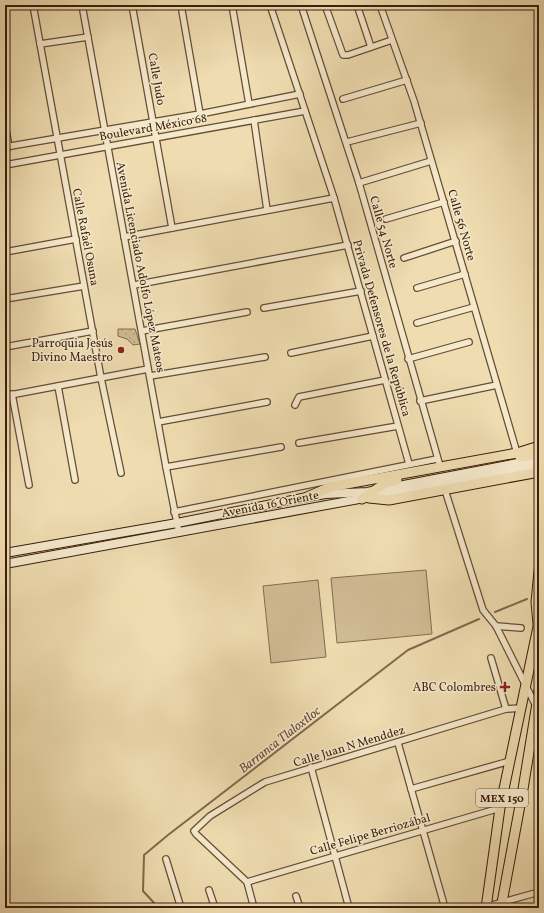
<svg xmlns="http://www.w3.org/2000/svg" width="544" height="913" font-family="Vollkorn,serif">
  <defs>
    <pattern id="park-dots" width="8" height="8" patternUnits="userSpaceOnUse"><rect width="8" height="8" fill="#d0bc95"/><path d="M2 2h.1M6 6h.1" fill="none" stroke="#b3a17f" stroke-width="1.8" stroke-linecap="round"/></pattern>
  </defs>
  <rect width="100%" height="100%" fill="#efddb1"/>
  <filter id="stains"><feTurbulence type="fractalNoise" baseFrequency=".005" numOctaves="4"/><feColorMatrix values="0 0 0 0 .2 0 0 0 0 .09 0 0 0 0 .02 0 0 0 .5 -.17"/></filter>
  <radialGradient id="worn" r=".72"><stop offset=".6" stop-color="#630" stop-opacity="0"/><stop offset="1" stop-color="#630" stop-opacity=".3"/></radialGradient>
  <g fill="#d0bc95" stroke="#856c50">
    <polygon points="426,570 432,634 337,643 331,578"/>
    <polygon points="318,580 326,657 271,663 263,586"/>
  </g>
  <polygon fill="url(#park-dots)" stroke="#856c50" points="118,329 135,329 140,344 133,345 127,339 118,336"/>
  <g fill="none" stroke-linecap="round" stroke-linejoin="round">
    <g stroke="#81694d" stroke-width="2">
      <polyline points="495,612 527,599"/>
      <polyline points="157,908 156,905 143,891 144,855 168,835 408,650 479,619"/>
    </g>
    <g stroke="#674d35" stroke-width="8">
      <g id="minor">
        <polyline points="33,5 101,378 121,473"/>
        <polyline points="82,5 166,467 179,533"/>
        <polyline points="132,5 172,228"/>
        <polyline points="181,5 200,114"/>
        <polyline points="232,5 249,104"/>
        <polyline points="270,5 334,198 409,464"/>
        <polyline points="301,5 359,183 440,466"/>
        <polyline points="325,5 343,55 348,55 392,40"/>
        <polyline points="357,5 371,47"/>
        <polyline points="380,5 414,101 517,453"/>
        <polyline points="40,44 88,37"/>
        <polyline points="343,99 407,80"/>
        <polyline points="254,120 267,210"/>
        <polyline points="5,124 9,147"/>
        <polyline points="347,142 421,123"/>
        <polyline points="5,147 200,114 300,94"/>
        <polyline points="5,165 305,111"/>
        <polyline points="359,183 431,161"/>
        <polyline points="386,219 444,202"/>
        <polyline points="124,237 334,198"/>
        <polyline points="5,252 76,239"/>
        <polyline points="404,258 456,241"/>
        <polyline points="134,285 348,245"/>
        <polyline points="417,288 465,274"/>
        <polyline points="5,299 84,286"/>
        <polyline points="264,308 361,291"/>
        <polyline points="417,323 474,307"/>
        <polyline points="142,331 247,312"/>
        <polyline points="5,347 93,331"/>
        <polyline points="291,353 373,336"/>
        <polyline points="408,359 469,342"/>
        <polyline points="150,376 265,357"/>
        <polyline points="58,386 75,480"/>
        <polyline points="12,394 29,485"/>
        <polyline points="5,396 148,369"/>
        <polyline points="420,401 497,385"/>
        <polyline points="295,405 299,397 385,380"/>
        <polyline points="158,422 267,402"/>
        <polyline points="299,443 398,426"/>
        <polyline points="166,467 281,447"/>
        <polyline points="445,490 483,610 496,626 536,706"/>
        <polyline points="174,512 437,459"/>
        <polyline points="496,626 521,628"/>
        <polyline points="491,658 506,709"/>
        <polyline points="398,743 445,908"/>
        <polyline points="311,767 349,908"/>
        <polyline points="411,789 510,761"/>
        <polyline points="166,859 181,908"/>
        <polyline points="247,882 500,808"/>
        <polyline points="209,890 215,908"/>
        <polyline points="296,896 300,908"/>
        <polyline points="485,907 539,892"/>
        <polyline points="254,908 247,882 196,834 194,831 210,816 265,782 506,709 522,708"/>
      </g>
    </g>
    <g stroke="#3a1d0c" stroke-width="10">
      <g id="secondary">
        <polyline points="5,553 177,523 307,497 326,494 367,492 539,459"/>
        <polyline points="5,564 539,466"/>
      </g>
    </g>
    <g stroke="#3a1d0c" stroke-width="11">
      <g id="primary">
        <polyline points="520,457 539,454"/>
        <polyline points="307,497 330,487 517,453 539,446"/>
        <polyline points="369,498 389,500 539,472"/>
        <polyline points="362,499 384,484 397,480"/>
        <polyline points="538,624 536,602 539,571"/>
        <polyline points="486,908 500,808 539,622"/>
        <polyline points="501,908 523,789 539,691"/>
      </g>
    </g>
    <use href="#minor" stroke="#f5e9cc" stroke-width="5.5"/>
    <use href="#secondary" stroke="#f5e9cc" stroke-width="8"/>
    <use href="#primary" stroke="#efddb1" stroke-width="9"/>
  </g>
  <g fill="#8f2418" stroke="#f5e9cc" stroke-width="1.5">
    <circle cx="121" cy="350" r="4"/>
    <path d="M503 681h4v4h4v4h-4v4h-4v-4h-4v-4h4z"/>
  </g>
  <g text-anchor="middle" stroke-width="3" stroke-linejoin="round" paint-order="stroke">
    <rect fill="#f5e9cc" stroke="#725a46" stroke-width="1" x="476" y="789" width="52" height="18" rx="3"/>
    <g font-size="11" font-weight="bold" fill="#3a1d0c">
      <text x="502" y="802">MEX 150</text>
    </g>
    <g font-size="12" fill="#3a1d0c" stroke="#f5e9cc">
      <text transform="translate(157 79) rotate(80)" y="4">Calle Judo</text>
      <text transform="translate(153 127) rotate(-10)" y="4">Boulevard México 68</text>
      <text transform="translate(462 225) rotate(74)" y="4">Calle 56 Norte</text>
      <text transform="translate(384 232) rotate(74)" y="4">Calle 54 Norte</text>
      <text transform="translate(86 237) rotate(79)" y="4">Calle Rafaél Osuna</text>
      <text transform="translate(141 267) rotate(79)" y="4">Avenida Licenciado Adolfo López Mateos</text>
      <text transform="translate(382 328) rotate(74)" y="4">Privada Defensores de la República</text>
      <text transform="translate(270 504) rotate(-11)" y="4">Avenida 16 Oriente</text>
      <text transform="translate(349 746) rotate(-17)" y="4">Calle Juan N Menddez</text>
      <text transform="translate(370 834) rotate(-16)" y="4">Calle Felipe Berriozábal</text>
    </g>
    <g font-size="12" fill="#3a1d0c" stroke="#f5e9cc" text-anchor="end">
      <text x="113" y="347">Parroquia Jesús<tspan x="113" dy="14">Divino Maestro</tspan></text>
      <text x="496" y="691">ABC Colombres</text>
    </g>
    <g font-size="13" font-style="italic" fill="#644932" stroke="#f5e9cc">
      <text transform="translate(279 739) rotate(-38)" y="5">Barranca Tlaloxtloc</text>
    </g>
  </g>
  <rect width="544" height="913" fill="none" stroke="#efddb1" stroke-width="20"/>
  <rect x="6" y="6" width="532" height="901" fill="none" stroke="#3a1d0c" stroke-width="2"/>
  <rect x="10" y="10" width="524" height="893" fill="none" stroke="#3a1d0c"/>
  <rect width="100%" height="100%" filter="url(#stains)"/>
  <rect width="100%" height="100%" fill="url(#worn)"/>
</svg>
